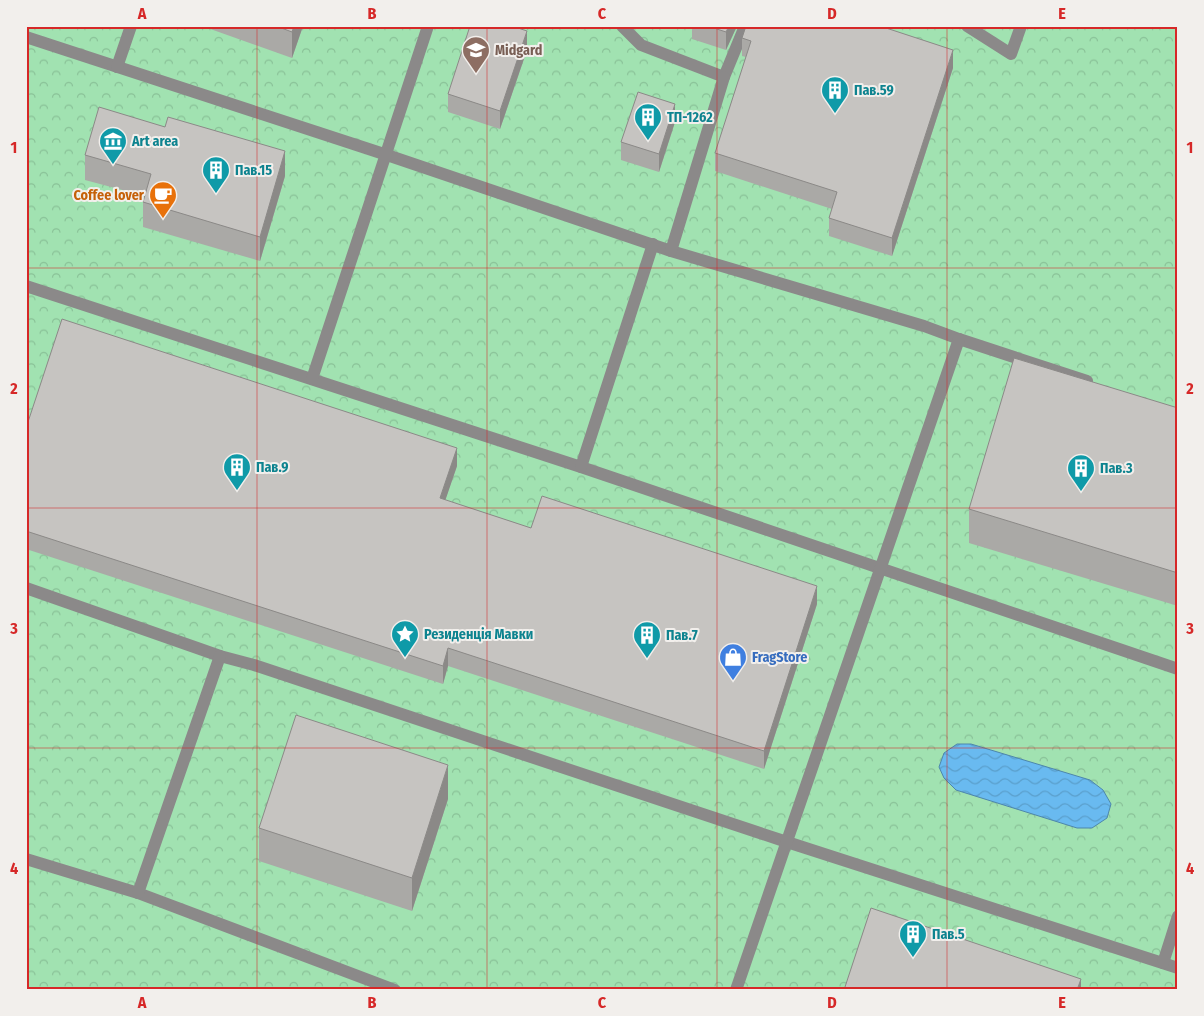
<svg xmlns="http://www.w3.org/2000/svg" width="1204" height="1016" font-family="'Fira Sans Condensed',sans-serif">
  <defs>
    <pattern id="forest-crowns" width="20" height="18" patternUnits="userSpaceOnUse" patternTransform="scale(1.25)"><rect width="20" height="18" fill="#a1e2b1"/><path d="M2 6a3 3 0 1 1 6 0M12 15a3 3 0 1 1 6 0" fill="none" stroke="#89c197"/></pattern>
    <pattern id="water-waves" width="16" height="10" patternUnits="userSpaceOnUse" patternTransform="scale(1.25)"><rect width="16" height="10" fill="#69baf0"/><path d="M0 5q4-4 8 0t8 0" fill="none" stroke="#5a9fcc"/></pattern>
  </defs>
  <rect width="100%" height="100%" fill="#e4e2de"/>
  <rect fill="url(#forest-crowns)" x="26" y="26" width="1152" height="964"/>
  <polygon fill="url(#water-waves)" stroke="#4d86ab" points="957,744 971,744 1090,780 1103,790 1111,804 1107,818 1092,828 1077,828 956,790 944,778 939,767 944,753"/>
  <g fill="none" stroke-linecap="round" stroke-linejoin="round">
    <g stroke="#8b8989" stroke-width="12">
      <polyline points="622,26 641,45 724,77 745,26"/>
      <polyline points="967,26 1011,54 1021,26"/>
      <polyline points="26,37 387,155 671,251 924,326 959,339 1087,381"/>
      <polyline points="117,67 131,26"/>
      <polyline points="671,251 724,77"/>
      <polyline points="26,286 581,467 1178,669"/>
      <path d="M312,379C350,261 390,144 428,26"/>
      <polyline points="581,467 653,244"/>
      <polyline points="26,588 220,656 254,665 787,842 1178,968"/>
      <polyline points="26,859 138,893 395,990"/>
      <polyline points="138,893 220,656"/>
      <polyline points="1163,963 1178,916"/>
      <polyline points="736,990 959,339"/>
    </g>
  </g>
  <g fill="#aaa9a6">
    <polygon points="202,26 303,26 292,58"/>
    <polygon points="692,26 737,26 726,50 692,39"/>
    <polygon points="742,38 953,68 892,256 829,236 829,218 832,209 715,171 715,153 746,57 742,56"/>
    <polygon points="527,50 500,129 448,112 448,94"/>
    <polygon points="675,122 659,172 621,160 621,142"/>
    <polygon points="85,155 285,176 260,261 143,227 143,202 145,196 85,180"/>
    <polygon points="1178,408 1178,606 969,543 969,509"/>
    <polygon points="26,428 457,466 445,500 531,528 817,604 764,769 448,666 443,684 26,549"/>
    <polygon points="448,799 412,911 259,861 259,828"/>
  </g>
  <g fill="#8b8987">
    <polygon points="294,26 303,26 292,58 292,32"/>
    <polygon points="729,26 737,26 726,50 726,32"/>
    <polygon points="527,31 527,50 500,129 500,111"/>
    <polygon points="953,50 953,68 892,256 892,238"/>
    <polygon points="675,104 675,122 659,172 659,154"/>
    <polygon points="285,151 285,176 260,261 260,237"/>
    <polygon points="457,448 457,466 440,516 440,498"/>
    <polygon points="817,586 817,604 764,769 764,751"/>
    <polygon points="448,648 448,666 443,684 443,666"/>
    <polygon points="448,765 448,799 412,911 412,878"/>
    <polygon points="1081,979 1081,990 1077,990"/>
  </g>
  <g fill="#c6c4c1" stroke="#8b8987">
    <polygon points="276,26 294,26 292,32"/>
    <polygon points="470,26 512,26 527,31 500,111 448,94"/>
    <polygon points="708,26 729,26 726,32"/>
    <polygon points="746,26 880,26 953,50 892,238 829,218 837,192 715,153 751,41 742,38"/>
    <polygon points="638,92 675,104 659,154 621,142"/>
    <polygon points="99,107 165,127 168,117 285,151 260,237 143,202 151,174 85,155"/>
    <polygon points="62,319 457,448 440,498 531,528 542,496 817,586 764,751 448,648 443,666 26,531 26,428"/>
    <polygon points="1014,358 1178,408 1178,573 969,509"/>
    <polygon points="296,715 448,765 412,878 259,828"/>
    <polygon points="871,908 1081,979 1077,990 844,990"/>
  </g>
  <path fill="none" stroke="#d62828" stroke-width="1" stroke-opacity="0.55" d="M257,26V990M487,26V990M717,26V990M947,26V990M26,268H1178M26,508H1178M26,748H1178"/>
  <defs>
    <g id="school-pin" transform="scale(1.4375)"><path d="M0 17L-7.5 6A9.5 9.5 0 1 1 7.5 6Z" fill="#8d6e63" stroke="#f2efec"/><path d="M0-5L7-2L0 1L-7-2ZM-4 1L0 2.5L4 1V4Q0 6-4 4Z" fill="#fff"/></g>
    <g id="building-pin" transform="scale(1.4375)"><path d="M0 17L-7.5 6A9.5 9.5 0 1 1 7.5 6Z" fill="#0f9aa8" stroke="#f2efec"/><path d="M-4-6H4V6H1V3H-1V6H-4ZM-2.5-4.3h1.7v1.8h-1.7ZM.8-4.3h1.7v1.8H.8ZM-2.5-1h1.7V.8h-1.7ZM.8-1h1.7V.8H.8Z" fill="#fff"/></g>
    <g id="museum-pin" transform="scale(1.4375)"><path d="M0 17L-7.5 6A9.5 9.5 0 1 1 7.5 6Z" fill="#0f9aa8" stroke="#f2efec"/><path d="M0-6L6-3V-2H-6V-3ZM-5-1h2V3h-2ZM-1-1h2V3h-2ZM3-1h2V3H3ZM-6 4H6V6H-6Z" fill="#fff"/></g>
    <g id="cafe-pin" transform="scale(1.4375)"><path d="M0 17L-7.5 6A9.5 9.5 0 1 1 7.5 6Z" fill="#e8710a" stroke="#f2efec"/><path d="M-5.5-4.5H6V0H3Q3 3.5 0 3.5H-2.5Q-5.5 3.5-5.5 0ZM3-3.2v2h1.7v-2ZM-6 4.5H4V6H-6Z" fill="#fff"/></g>
    <g id="sight-pin" transform="scale(1.4375)"><path d="M0 17L-7.5 6A9.5 9.5 0 1 1 7.5 6Z" fill="#0f9aa8" stroke="#f2efec"/><path d="M0-6L1.8-2.2L6-1.7L2.9 1.2L3.7 5.4L0 3.3L-3.7 5.4L-2.9 1.2L-6-1.7L-1.8-2.2Z" fill="#fff"/></g>
    <g id="shop-pin" transform="scale(1.4375)"><path d="M0 17L-7.5 6A9.5 9.5 0 1 1 7.5 6Z" fill="#3f7fe0" stroke="#f2efec"/><path d="M-5-2.5h2.3a2.7 3.5 0 0 1 5.4 0H5L5.5 6h-11ZM-1.5-2.5h3a1.5 2.3 0 0 0-3 0Z" fill="#fff"/></g>
  </defs>
  <g fill-rule="evenodd">
    <use href="#school-pin" x="476" y="50"/>
    <use href="#building-pin" x="835" y="90"/>
    <use href="#building-pin" x="648" y="117"/>
    <use href="#museum-pin" x="113" y="141"/>
    <use href="#building-pin" x="216" y="170"/>
    <use href="#cafe-pin" x="163" y="195"/>
    <use href="#building-pin" x="237" y="467"/>
    <use href="#building-pin" x="1081" y="468"/>
    <use href="#sight-pin" x="405" y="634"/>
    <use href="#building-pin" x="647" y="635"/>
    <use href="#shop-pin" x="733" y="657"/>
    <use href="#building-pin" x="913" y="934"/>
  </g>
  <g text-anchor="middle" stroke-width="4" stroke-linejoin="round" paint-order="stroke">
    <g font-size="14" font-weight="bold" fill="#785e54" stroke="#f2efec" text-anchor="start">
      <text x="495" y="55">Midgard</text>
    </g>
    <g font-size="14" font-weight="bold" fill="#0d838f" stroke="#f2efec" text-anchor="start">
      <text x="854" y="95">Пав.59</text>
      <text x="667" y="122">ТП-1262</text>
      <text x="132" y="146">Art area</text>
      <text x="235" y="175">Пав.15</text>
      <text x="256" y="472">Пав.9</text>
      <text x="1100" y="473">Пав.3</text>
      <text x="424" y="639">Резиденція Мавки</text>
      <text x="666" y="640">Пав.7</text>
      <text x="932" y="939">Пав.5</text>
    </g>
    <g font-size="14" font-weight="bold" fill="#c56008" stroke="#f2efec" text-anchor="end">
      <text x="144" y="200">Coffee lover</text>
    </g>
    <g font-size="14" font-weight="bold" fill="#366cbe" stroke="#f2efec" text-anchor="start">
      <text x="752" y="662">FragStore</text>
    </g>
  </g>
  <rect width="1204" height="1016" fill="none" stroke="#f2efec" stroke-width="55"/>
  <rect x="28" y="28" width="1148" height="960" fill="none" stroke="#d62828" stroke-width="2"/>
  <g font-size="16" text-anchor="middle" font-weight="bold" fill="#d62828">
    <text x="142" y="19">A</text>
    <text x="372" y="19">B</text>
    <text x="602" y="19">C</text>
    <text x="832" y="19">D</text>
    <text x="1062" y="19">E</text>
    <text x="14" y="153">1</text>
    <text x="1190" y="153">1</text>
    <text x="14" y="394">2</text>
    <text x="1190" y="394">2</text>
    <text x="14" y="634">3</text>
    <text x="1190" y="634">3</text>
    <text x="14" y="874">4</text>
    <text x="1190" y="874">4</text>
    <text x="142" y="1008">A</text>
    <text x="372" y="1008">B</text>
    <text x="602" y="1008">C</text>
    <text x="832" y="1008">D</text>
    <text x="1062" y="1008">E</text>
  </g>
</svg>
